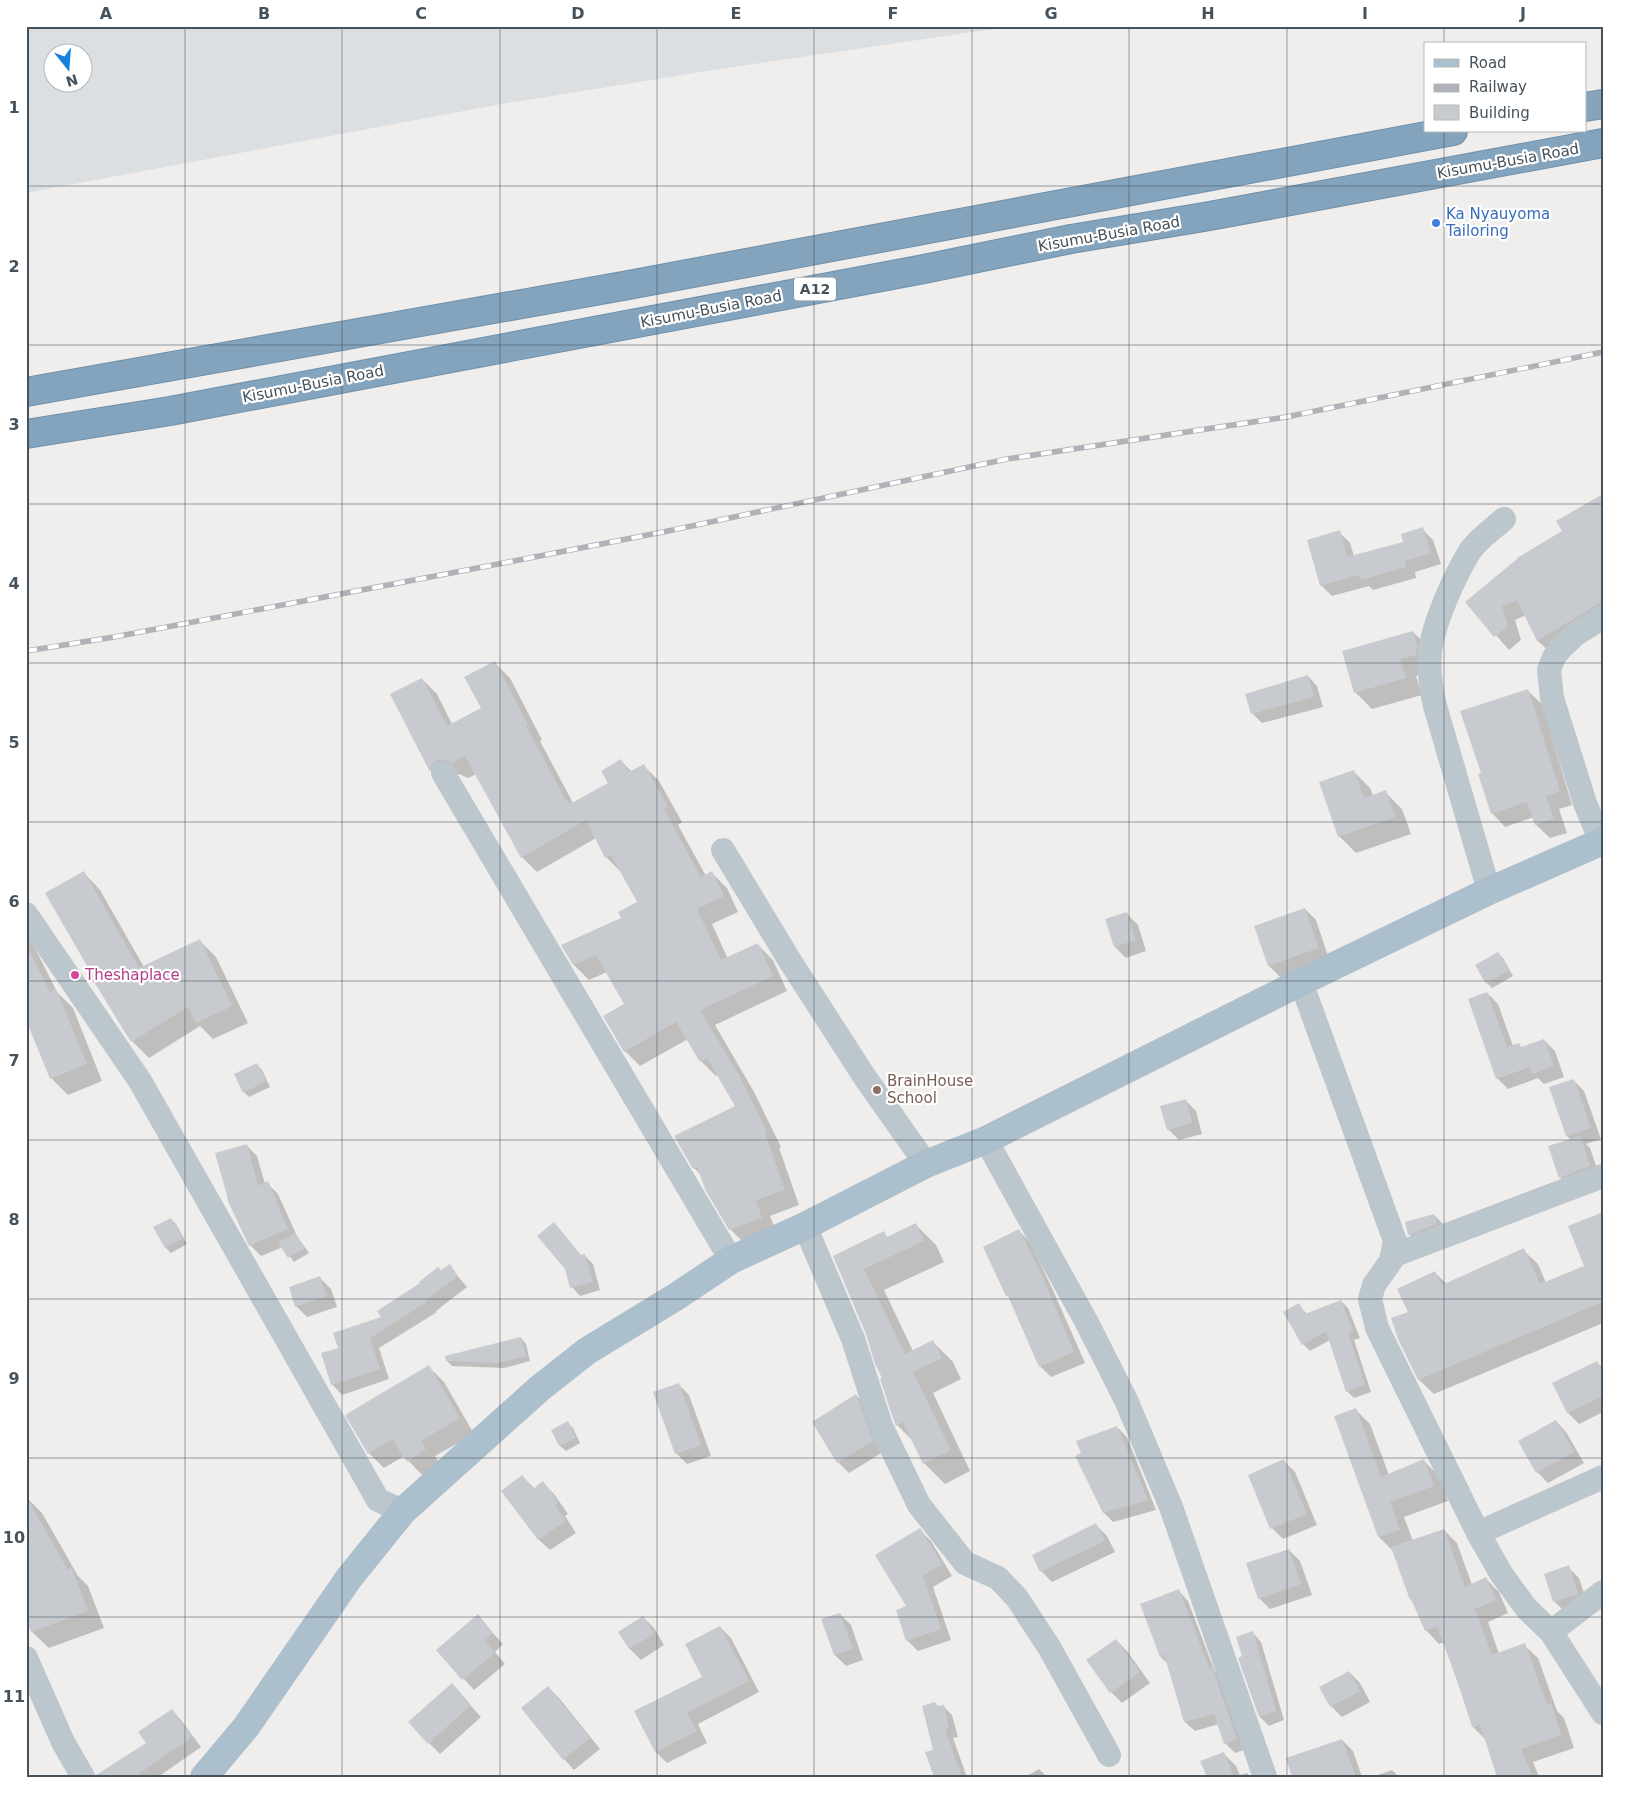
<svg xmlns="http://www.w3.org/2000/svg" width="1629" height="1803" font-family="'DejaVu Sans',sans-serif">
  <rect width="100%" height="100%" fill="#f0eded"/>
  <path fill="#dcdfe2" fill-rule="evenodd" d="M26,26H1014L720,69L496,105L26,193ZM52,52H82V82H52Z"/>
  <g fill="#0003">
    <polygon points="1603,505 1603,623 1552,654 1538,641 1526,615 1515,620 1521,640 1509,650 1467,602 1564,531"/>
    <polygon points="1422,529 1433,540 1441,564 1415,572 1416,578 1373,590 1369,586 1332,596 1321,585 1339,532 1350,543 1354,556 1405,543"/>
    <polygon points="1413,632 1430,649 1432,671 1416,676 1422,695 1372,709 1355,692"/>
    <polygon points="495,663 510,678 542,740 540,741 573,803 610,784 621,761 632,772 644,766 659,781 682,822 678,825 706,876 712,873 727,888 738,912 712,924 728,959 758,945 773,960 787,991 715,1025 754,1092 781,1147 779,1148 799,1205 770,1216 777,1233 746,1245 730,1229 702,1176 694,1168 737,1106 718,1075 716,1076 701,1061 688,1039 640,1066 625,1051 625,1005 607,972 589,980 574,965 562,945 622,918 639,903 621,872 606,857 596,838 537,872 522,857 476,774 468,778 459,774 452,776 445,785 431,771 391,695 422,679 437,694 452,724 482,709"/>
    <polygon points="1308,676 1317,686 1323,707 1262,723 1252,713"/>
    <polygon points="1528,691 1542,704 1572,805 1559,809 1567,833 1550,838 1536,825 1534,817 1505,827 1492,813 1482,774"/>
    <polygon points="1353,771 1370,788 1373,796 1385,792 1402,809 1411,834 1356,853 1339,836"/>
    <polygon points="84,873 100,890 144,967 199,940 216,957 248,1023 213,1039 200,1026 149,1058 132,1041 91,971"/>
    <polygon points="1305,909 1316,920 1329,959 1280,977 1269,966"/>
    <polygon points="1127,914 1138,925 1146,951 1126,958 1115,947 1106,920"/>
    <polygon points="26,930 57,992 73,1008 102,1081 68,1095 51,1078 26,1017"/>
    <polygon points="1498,953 1503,958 1513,976 1492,988 1487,983"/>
    <polygon points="1487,993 1498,1004 1513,1046 1519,1044 1522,1048 1544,1040 1555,1051 1564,1077 1544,1084 1538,1078 1508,1089 1497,1078"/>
    <polygon points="257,1065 262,1070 270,1087 249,1097 244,1092"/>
    <polygon points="1573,1080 1584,1091 1601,1139 1586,1144 1590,1148 1600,1177 1571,1188 1560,1177 1571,1140 1567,1136 1551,1088"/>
    <polygon points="1185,1100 1196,1111 1202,1134 1179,1140 1168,1129"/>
    <polygon points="246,1145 257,1156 265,1184 267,1183 278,1194 297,1236 309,1253 294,1262 283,1247 261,1256 250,1245"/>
    <polygon points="1603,1213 1603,1323 1434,1394 1419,1380 1399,1339 1410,1313 1435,1273 1447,1284 1523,1250 1538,1264 1546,1283 1586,1266"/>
    <polygon points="1434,1215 1445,1226 1420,1245 1409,1234"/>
    <polygon points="171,1219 176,1224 187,1244 171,1253 166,1248 155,1228"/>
    <polygon points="915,1224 936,1245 944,1262 884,1290 913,1351 933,1342 953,1362 961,1379 933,1393 970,1471 945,1484 924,1463 914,1442 897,1425 884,1378 867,1333 834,1256 883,1233 888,1238"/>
    <polygon points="1019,1231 1030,1242 1052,1288 1085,1363 1051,1377 1040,1366"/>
    <polygon points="584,1255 593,1264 600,1290 580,1296 572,1287 582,1256"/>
    <polygon points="449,1266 467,1287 436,1311 437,1312 379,1348 389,1379 342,1395 332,1384 339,1349 383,1318"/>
    <polygon points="320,1278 331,1289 337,1307 307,1317 296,1306"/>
    <polygon points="1341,1301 1348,1308 1360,1338 1354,1340 1371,1392 1354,1398 1347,1391 1330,1340 1310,1351 1303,1344 1298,1305 1307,1314"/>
    <polygon points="521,1338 526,1344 530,1361 504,1368 452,1366 447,1361"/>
    <polygon points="1596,1362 1603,1368 1603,1412 1579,1424 1568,1413"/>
    <polygon points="429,1367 444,1382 474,1434 435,1456 440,1465 423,1476 404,1456 384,1468 369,1453"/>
    <polygon points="678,1384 689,1395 711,1456 687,1464 676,1453"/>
    <polygon points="856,1395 867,1406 883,1452 849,1473 838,1462"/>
    <polygon points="1355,1409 1370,1424 1389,1475 1424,1461 1439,1476 1448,1501 1404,1517 1413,1541 1444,1530 1457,1543 1472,1585 1486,1579 1499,1592 1508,1613 1488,1622 1499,1654 1524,1645 1538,1658 1557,1711 1564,1718 1574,1748 1533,1762 1539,1777 1512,1777 1486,1740 1473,1727 1444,1642 1439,1644 1426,1630 1414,1602 1411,1599 1394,1552 1379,1537 1336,1417"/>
    <polygon points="1556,1421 1566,1432 1584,1463 1548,1483 1537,1472"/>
    <polygon points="568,1423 573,1428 580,1443 566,1451 560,1446 553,1430"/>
    <polygon points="1117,1427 1127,1437 1156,1510 1113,1522 1104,1513"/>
    <polygon points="1284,1461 1295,1472 1317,1525 1283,1539 1272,1528 1249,1475"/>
    <polygon points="522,1476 535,1489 543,1483 554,1494 568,1514 565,1516 576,1533 550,1550 539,1540"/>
    <polygon points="26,1497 42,1513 78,1576 88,1586 104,1628 49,1648 32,1632 26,1615"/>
    <polygon points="1096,1525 1107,1536 1115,1552 1052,1582 1041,1571 1034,1555"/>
    <polygon points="920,1530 931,1541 952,1576 933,1587 951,1640 918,1651 907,1640 908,1607"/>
    <polygon points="1289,1550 1300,1561 1312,1595 1270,1609 1259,1598"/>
    <polygon points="1568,1567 1579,1578 1588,1605 1565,1612 1554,1601"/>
    <polygon points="1179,1591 1188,1601 1215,1672 1222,1678 1246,1749 1235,1753 1225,1743 1219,1724 1195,1731 1185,1722 1168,1664 1161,1657 1142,1604"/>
    <polygon points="840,1614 851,1625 863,1660 846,1666 835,1655"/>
    <polygon points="477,1616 503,1644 495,1652 505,1664 474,1690 438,1650"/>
    <polygon points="643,1617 654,1628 664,1645 641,1660 630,1649 620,1632"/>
    <polygon points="720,1627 731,1638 759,1692 698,1724 707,1743 667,1763 656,1752 636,1712 704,1678"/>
    <polygon points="1253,1633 1261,1642 1284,1720 1269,1726 1260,1717 1240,1658 1243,1657"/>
    <polygon points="1116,1640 1127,1651 1150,1683 1122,1703 1111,1692"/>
    <polygon points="1349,1672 1360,1683 1370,1702 1342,1717 1331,1706"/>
    <polygon points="548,1687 559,1698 600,1749 574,1770 564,1759"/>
    <polygon points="462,1696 481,1717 440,1754 429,1743"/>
    <polygon points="935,1703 939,1707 943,1706 952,1715 958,1737 953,1738 967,1777 935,1777"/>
    <polygon points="172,1710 181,1720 201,1747 158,1777 118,1777 148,1743"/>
    <polygon points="1342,1740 1353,1751 1362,1777 1293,1777"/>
    <polygon points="1223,1753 1236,1766 1240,1775 1247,1773 1251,1777 1208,1777"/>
    <polygon points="1039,1769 1047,1777 1025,1777"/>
    <polygon points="1392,1770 1399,1777 1372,1777"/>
  </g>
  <g fill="#c7cbd0">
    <polygon points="1603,494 1603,601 1537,641 1517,600 1502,606 1508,626 1494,637 1465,602 1517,559 1517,558 1562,531 1556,521"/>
    <polygon points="1423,527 1431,553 1405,561 1406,567 1361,580 1359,575 1320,586 1307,540 1340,530 1347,557 1403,542 1401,534"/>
    <polygon points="1413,631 1417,645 1416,655 1400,659 1406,678 1354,693 1342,651"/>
    <polygon points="495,661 528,725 526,726 566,801 567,800 570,804 608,783 601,771 621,759 629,772 644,764 668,807 664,809 701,877 712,871 724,896 697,909 721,960 758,943 773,976 700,1010 739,1075 767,1132 765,1133 785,1190 756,1200 762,1218 729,1230 706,1191 697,1167 693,1169 674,1136 735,1106 707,1058 700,1062 676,1022 624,1052 603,1016 624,1004 596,955 573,965 561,945 621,918 618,912 637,902 611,855 605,858 586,820 521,858 465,756 452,763 443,759 436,761 431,766 430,772 390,694 422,678 447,726 481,708 464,677"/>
    <polygon points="1308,675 1314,697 1251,714 1245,694"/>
    <polygon points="1528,689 1560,791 1546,796 1554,819 1535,825 1527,802 1491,814 1478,774 1481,773 1460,711"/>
    <polygon points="1354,770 1364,798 1386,790 1395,817 1338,837 1319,782"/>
    <polygon points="84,871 139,968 200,939 232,1006 196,1023 188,1007 131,1042 88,972 90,971 45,893"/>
    <polygon points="1305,908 1319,948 1268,966 1254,926"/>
    <polygon points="1127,912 1136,940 1114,947 1105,919"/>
    <polygon points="26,944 50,992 56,989 87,1064 50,1079 26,1020"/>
    <polygon points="1498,952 1509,970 1486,984 1475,965"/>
    <polygon points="1487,992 1507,1047 1519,1043 1521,1047 1544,1039 1554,1066 1532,1074 1530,1067 1496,1079 1468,999"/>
    <polygon points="257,1063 266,1081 243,1093 234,1074"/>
    <polygon points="1574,1079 1591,1128 1566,1136 1549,1087"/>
    <polygon points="1186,1099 1192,1123 1167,1130 1160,1106"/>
    <polygon points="1580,1136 1590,1166 1559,1178 1548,1146"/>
    <polygon points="247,1144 258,1186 268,1181 288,1229 249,1246 227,1199 228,1199 215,1153"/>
    <polygon points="1603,1212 1603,1310 1600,1303 1418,1380 1398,1339 1391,1318 1408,1312 1397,1289 1435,1271 1442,1285 1524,1248 1540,1284 1584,1266 1568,1226"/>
    <polygon points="1434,1214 1437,1224 1408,1235 1405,1222"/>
    <polygon points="171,1218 183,1238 165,1248 153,1227"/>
    <polygon points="554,1222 581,1255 585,1254 593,1282 570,1288 565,1269 537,1236"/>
    <polygon points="916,1223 924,1241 864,1269 905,1354 933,1340 942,1358 913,1372 951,1450 923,1464 903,1422 896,1426 894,1421 880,1379 882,1378 875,1364 866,1334 833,1256 884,1231 887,1237"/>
    <polygon points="1019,1229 1042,1275 1074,1352 1039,1367 1008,1296 1006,1296 983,1247"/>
    <polygon points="295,1233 305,1248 288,1258 278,1242"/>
    <polygon points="450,1264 458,1276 426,1300 427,1302 370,1338 380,1369 331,1385 321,1353 338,1348 333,1333 381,1317 377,1311 420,1283 419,1282 438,1267 441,1270"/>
    <polygon points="320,1276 327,1296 295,1307 289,1287"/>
    <polygon points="1341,1300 1353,1331 1348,1333 1365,1385 1346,1392 1326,1331 1302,1345 1283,1312 1299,1303 1305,1314"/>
    <polygon points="521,1337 526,1356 499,1363 446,1361 445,1356"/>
    <polygon points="1597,1361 1603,1373 1603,1396 1567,1413 1552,1383"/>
    <polygon points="429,1365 460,1418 421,1441 426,1449 407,1462 392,1439 368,1454 345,1415"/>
    <polygon points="679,1383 701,1445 675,1454 653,1392"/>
    <polygon points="856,1394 873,1441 837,1463 812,1422"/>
    <polygon points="1356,1408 1381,1477 1424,1459 1434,1486 1390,1502 1400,1530 1378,1537 1334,1416"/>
    <polygon points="1556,1420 1574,1452 1536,1473 1518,1441"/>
    <polygon points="568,1421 576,1438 559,1446 551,1430"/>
    <polygon points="1117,1426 1148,1500 1103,1513 1075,1456 1081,1453 1076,1441"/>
    <polygon points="1284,1459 1307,1514 1270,1529 1248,1475"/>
    <polygon points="522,1475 533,1489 543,1481 558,1502 555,1505 566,1521 538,1540 501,1491"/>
    <polygon points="26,1496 68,1570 72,1568 88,1611 31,1632 26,1619"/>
    <polygon points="1096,1523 1105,1541 1040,1572 1032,1555"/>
    <polygon points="920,1528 942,1564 923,1576 941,1629 906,1641 896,1610 906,1606 875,1555"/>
    <polygon points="1444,1529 1465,1587 1486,1577 1496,1600 1475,1609 1492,1655 1525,1643 1547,1705 1551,1703 1561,1735 1521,1749 1533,1777 1497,1777 1480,1725 1472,1727 1459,1686 1437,1626 1425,1631 1411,1599 1410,1600 1391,1547"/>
    <polygon points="1289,1549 1301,1584 1258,1599 1246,1563"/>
    <polygon points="1569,1565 1578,1594 1553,1602 1544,1574"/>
    <polygon points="1179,1589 1209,1668 1212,1667 1237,1739 1224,1744 1214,1714 1184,1722 1164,1654 1160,1657 1140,1604"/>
    <polygon points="840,1613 853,1649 834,1655 821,1619"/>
    <polygon points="478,1614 493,1633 485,1640 495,1653 462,1680 436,1650"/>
    <polygon points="643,1616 654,1634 629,1649 618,1632"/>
    <polygon points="720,1626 749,1681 687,1713 697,1731 655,1752 634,1711 702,1677 685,1644"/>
    <polygon points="1253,1631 1276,1711 1259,1717 1238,1658 1242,1656 1236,1637"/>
    <polygon points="1116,1639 1140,1672 1110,1693 1086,1660"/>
    <polygon points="1349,1671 1360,1691 1330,1707 1319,1687"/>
    <polygon points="452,1683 471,1705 428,1744 408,1722"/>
    <polygon points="548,1686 590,1738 563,1760 521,1708"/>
    <polygon points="935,1702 937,1706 944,1705 949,1728 945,1729 962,1777 934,1777 925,1752 933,1750 922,1706"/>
    <polygon points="172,1709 192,1737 134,1777 97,1777 96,1775 146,1743 138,1732"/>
    <polygon points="1342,1739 1356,1777 1292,1777 1286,1758"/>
    <polygon points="1224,1752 1234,1777 1207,1777 1200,1761"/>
  </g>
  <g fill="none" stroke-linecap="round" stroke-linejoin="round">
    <g stroke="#6f90a9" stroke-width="30">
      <g id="highway">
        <polyline points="1585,107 1603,104"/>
        <polyline points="26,392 623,286 1453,131"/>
        <polyline points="26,434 170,411 924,269 1071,239 1204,217 1603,143"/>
      </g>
    </g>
    <g stroke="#bbc6cd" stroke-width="24">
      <polyline points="443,773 731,1260"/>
      <polyline points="1601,842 1585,803 1552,698 1549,670 1554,657 1561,648 1576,634 1603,617"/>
      <polyline points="723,850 790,961 864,1076 926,1164"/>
      <path d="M1489,891L1435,706C1431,688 1428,670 1430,652C1433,624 1455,575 1470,551C1478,539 1493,529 1504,519"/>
      <polyline points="26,914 140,1081 378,1500 403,1511"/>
      <polyline points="1301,982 1395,1241 1391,1261 1374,1285 1370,1299 1377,1328 1478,1533 1502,1575 1527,1609 1551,1632 1603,1713"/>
      <polyline points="986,1140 1086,1321 1126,1400 1171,1507 1265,1777"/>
      <polyline points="805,1226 853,1339 881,1426 919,1505 965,1563 998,1578 1017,1598 1049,1647 1109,1755"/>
      <polyline points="1392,1256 1603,1176"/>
      <polyline points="1478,1533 1603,1477"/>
      <polyline points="1551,1632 1603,1592"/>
      <polyline points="26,1658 63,1742 83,1777"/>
    </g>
    <polyline stroke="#acbfcd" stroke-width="28" points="204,1777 246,1727 349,1578 403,1511 540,1388 587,1351 674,1298 731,1260 805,1226 926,1164 986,1140 1301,982 1489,891 1603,841"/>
    <use href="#highway" stroke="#84a4bd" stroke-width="28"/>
    <g stroke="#afb3b8" stroke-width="5.5">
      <polyline id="rail" points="26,651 114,637 488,566 668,531 1007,459 1286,417 1603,352"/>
    </g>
    <use href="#rail" stroke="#fff" stroke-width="4" stroke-dasharray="11" stroke-linecap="butt"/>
  </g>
  <path fill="none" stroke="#45525b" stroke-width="1" stroke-opacity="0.55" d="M185,26V1777M342,26V1777M500,26V1777M657,26V1777M814,26V1777M972,26V1777M1129,26V1777M1287,26V1777M1444,26V44M1444,131V1777M26,186H1603M26,345H1603M26,504H1603M26,663H1603M26,822H1603M26,981H1603M26,1140H1603M26,1299H1603M26,1458H1603M26,1617H1603"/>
  <circle fill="#3f7fe0" stroke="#fff" stroke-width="2" cx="1436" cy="223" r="5"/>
  <circle fill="#d1479c" stroke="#fff" stroke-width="2" cx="75" cy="975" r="5"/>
  <circle fill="#8d6e63" stroke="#fff" stroke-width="2" cx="877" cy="1090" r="5"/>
  <g text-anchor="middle" stroke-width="4.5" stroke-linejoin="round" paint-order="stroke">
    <rect fill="#fff" stroke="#7d868c" stroke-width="1" x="794" y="277.5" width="42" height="23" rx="4"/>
    <g font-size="14" font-weight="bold" fill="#45525b">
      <text x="815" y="294">A12</text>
    </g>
    <g font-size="15" fill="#45525b" stroke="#fff">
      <text transform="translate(1508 161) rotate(-10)" y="5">Kisumu-Busia Road</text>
      <text transform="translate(1109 234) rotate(-10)" y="5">Kisumu-Busia Road</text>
      <text transform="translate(711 309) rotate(-11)" y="5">Kisumu-Busia Road</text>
      <text transform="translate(313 384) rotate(-11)" y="5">Kisumu-Busia Road</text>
    </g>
    <g font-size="15" fill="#366cbe" stroke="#fff" text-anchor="start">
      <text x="1446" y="219">Ka Nyauyoma<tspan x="1446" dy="17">Tailoring</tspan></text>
    </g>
    <g font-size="15" fill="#b23c85" stroke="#fff" text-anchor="start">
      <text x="85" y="980">Theshaplace</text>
    </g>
    <g font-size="15" fill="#785e54" stroke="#fff" text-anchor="start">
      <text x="887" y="1086">BrainHouse<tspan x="887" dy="17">School</tspan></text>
    </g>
  </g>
  <rect width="1629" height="1803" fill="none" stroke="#ffffff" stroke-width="55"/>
  <rect x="1424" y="42" width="162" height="90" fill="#ffffff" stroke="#b5babd"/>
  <rect x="1434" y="59" width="25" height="8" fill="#acbfcd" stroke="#b5babd"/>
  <text x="1469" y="68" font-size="15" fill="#45525b">Road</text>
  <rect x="1434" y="84" width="25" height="8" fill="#afb3b8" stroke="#b5babd"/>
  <text x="1469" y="92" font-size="15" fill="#45525b">Railway</text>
  <rect x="1434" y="105" width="25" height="15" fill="#c7cbd0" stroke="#b5babd"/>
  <text x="1469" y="118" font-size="15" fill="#45525b">Building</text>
  <g transform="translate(68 68) rotate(163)"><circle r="24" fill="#ffffff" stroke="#b5babd"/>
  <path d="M0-4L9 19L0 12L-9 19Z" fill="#1880df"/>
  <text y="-8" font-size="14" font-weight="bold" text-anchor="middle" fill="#45525b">N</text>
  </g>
  <rect x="28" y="28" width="1574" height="1748" fill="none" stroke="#45525b" stroke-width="2"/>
  <g font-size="16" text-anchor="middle" font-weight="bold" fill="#45525b">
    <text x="106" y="19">A</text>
    <text x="264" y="19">B</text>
    <text x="421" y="19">C</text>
    <text x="578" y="19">D</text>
    <text x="736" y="19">E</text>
    <text x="893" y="19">F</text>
    <text x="1051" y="19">G</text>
    <text x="1208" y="19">H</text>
    <text x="1365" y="19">I</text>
    <text x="1523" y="19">J</text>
    <text x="14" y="113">1</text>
    <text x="14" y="272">2</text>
    <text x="14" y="430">3</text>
    <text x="14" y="589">4</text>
    <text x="14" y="748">5</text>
    <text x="14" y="907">6</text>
    <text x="14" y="1066">7</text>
    <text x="14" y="1225">8</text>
    <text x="14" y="1384">9</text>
    <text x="14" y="1543">10</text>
    <text x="14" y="1702">11</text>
  </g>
</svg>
